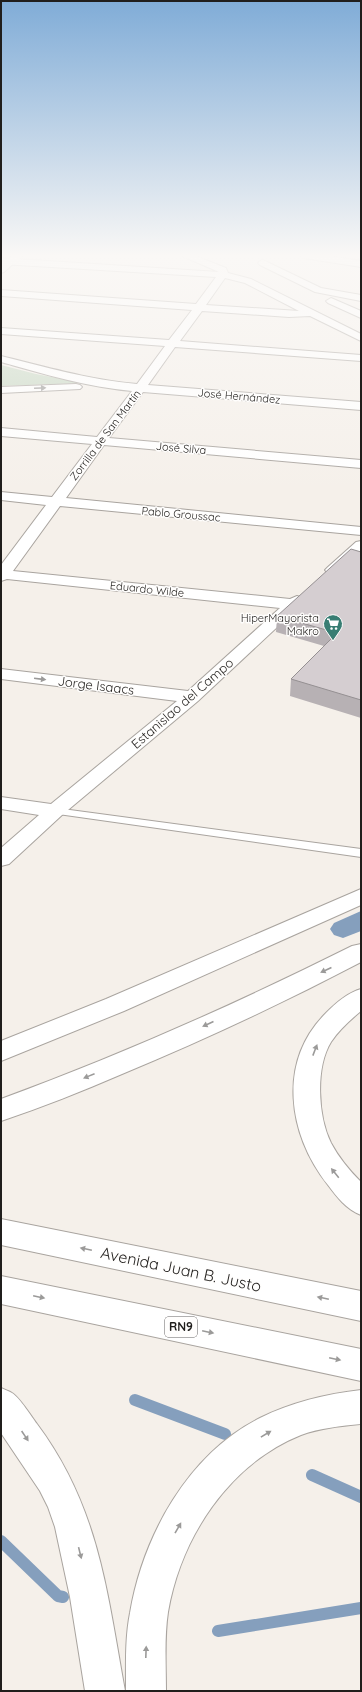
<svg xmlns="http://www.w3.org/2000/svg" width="362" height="1692" font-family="Quicksand,sans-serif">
  <rect width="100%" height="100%" fill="#f5f0ea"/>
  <polygon fill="#c8d8c4" points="1,365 36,374 83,383 1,386"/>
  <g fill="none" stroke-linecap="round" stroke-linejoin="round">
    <g stroke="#859fbd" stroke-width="12">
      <polyline points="135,1400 225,1434"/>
      <polyline points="312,1475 361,1497"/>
      <polyline points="1,1541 58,1596 63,1597"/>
      <polyline points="218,1631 361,1608"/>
    </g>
    <polygon fill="#859fbd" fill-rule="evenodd" points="361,911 361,931 343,938 334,935 330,929 334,923"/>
    <g stroke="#a9a49f" stroke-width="2">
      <polygon id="lane" points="55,808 361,849 361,857 51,813 50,811 51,809"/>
    </g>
    <g stroke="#a9a49f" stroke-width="2">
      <g id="street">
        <path d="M180,255H193L226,268L228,273L251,279L361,334V341L310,316L289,317L202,311L180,341L361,355V361L175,347L148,385L361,402V410L143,392L109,438L361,460V468L104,445L66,498L361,527V535L60,506L13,571L290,599L297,596L303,598L305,601L198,701L62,815L9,864L1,866V848L39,815L1,809V797L51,804L177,701L1,679V669L188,691L280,608L7,579L1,581V565L46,505L1,500V492L52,497L92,444L1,436V428L97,437L132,391C87,387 44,374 1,362V356C46,367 90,380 137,384L165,346L1,334V328L169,340L192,310L1,296V290L196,304L216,277L1,264V258L219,272ZM225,278L245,283L299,311L206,305Z"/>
        <polygon points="300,255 324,255 361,261 361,267 304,258"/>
        <polygon points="263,260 321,288 361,295 361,301 315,292 260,265 258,263 260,261"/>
        <polygon points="331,298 361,311 361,318 328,303 326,301"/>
        <polygon points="76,384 80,385 82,387 80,389 1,393 1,387"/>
        <path d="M361,541V553C352,561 341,577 328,573L325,570L328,567L356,542Z"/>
        <polygon points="361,889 361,905 124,1011 1,1061 1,1041 106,999"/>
      </g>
    </g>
    <g stroke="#a9a49f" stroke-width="2">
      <polygon id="secondary" points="13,255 23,255 4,272 1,273 1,265"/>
    </g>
    <g stroke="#a9a49f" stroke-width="2">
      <g id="primary">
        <polygon points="1,1219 361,1291 361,1321 1,1245"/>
        <polygon points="1,1276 361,1349 361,1381 1,1304"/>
      </g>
    </g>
    <g stroke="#a9a49f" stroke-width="2">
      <g id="highway">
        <path d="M361,944V962C283,1003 204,1040 122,1074C83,1091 42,1107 1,1121V1099C121,1055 238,1003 352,946Z"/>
        <path d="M361,989V1011C350,1020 339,1030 331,1042C315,1068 318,1117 331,1143C339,1158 350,1171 361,1182V1215C346,1209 337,1197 328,1185C288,1134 277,1062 326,1013C336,1003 347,993 361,989Z"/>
        <path d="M1,1388C5,1390 9,1391 12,1393C20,1398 31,1416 37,1424C99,1507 107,1592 125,1691H85L70,1597L55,1527L48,1507L40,1491L1,1433Z"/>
        <path d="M361,1390V1424C341,1426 320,1428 301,1435C229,1464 181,1537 168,1612C164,1638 166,1665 166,1691H126C126,1665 125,1638 130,1613C143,1536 188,1454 260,1418C292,1402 326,1394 361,1390Z"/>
      </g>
    </g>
    <use href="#lane" fill="#fff" fill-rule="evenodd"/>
    <use href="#street" fill="#fff" fill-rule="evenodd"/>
    <use href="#secondary" fill="#fff" fill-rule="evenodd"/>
    <use href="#primary" fill="#fff" fill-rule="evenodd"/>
    <use href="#highway" fill="#fff" fill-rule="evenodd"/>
  </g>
  <polygon fill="#b7b1b4" points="361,552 361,718 290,696 291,679 324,646 276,632 277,616"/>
  <polygon fill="#d5ced1" stroke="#959092" points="351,549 361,552 361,700 291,679 337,633 277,616"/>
  <defs><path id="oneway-solid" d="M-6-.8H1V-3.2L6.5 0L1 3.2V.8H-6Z"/></defs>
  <g fill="#9b9a99">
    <use href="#oneway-solid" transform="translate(40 388) rotate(-3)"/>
    <use href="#oneway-solid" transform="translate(40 679) rotate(7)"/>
    <use href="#oneway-solid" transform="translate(326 970) rotate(155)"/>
    <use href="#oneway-solid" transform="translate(208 1024) rotate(156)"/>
    <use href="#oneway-solid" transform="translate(315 1050) rotate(-69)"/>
    <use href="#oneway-solid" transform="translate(89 1076) rotate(158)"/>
    <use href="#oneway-solid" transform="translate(335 1173) rotate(-129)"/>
    <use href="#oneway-solid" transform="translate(86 1249) rotate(-168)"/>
    <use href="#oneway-solid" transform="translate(39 1297) rotate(12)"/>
    <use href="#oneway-solid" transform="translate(323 1298) rotate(-168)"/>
    <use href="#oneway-solid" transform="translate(208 1332) rotate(12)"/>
    <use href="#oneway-solid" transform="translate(335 1359) rotate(12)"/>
    <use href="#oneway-solid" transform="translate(266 1434) rotate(-31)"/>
    <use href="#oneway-solid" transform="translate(25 1436) rotate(56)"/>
    <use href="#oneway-solid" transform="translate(178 1528) rotate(-60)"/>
    <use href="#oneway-solid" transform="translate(80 1553) rotate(76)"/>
    <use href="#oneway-solid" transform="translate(146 1652) rotate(-88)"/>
  </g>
  <linearGradient id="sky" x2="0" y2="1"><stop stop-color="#80acd7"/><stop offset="0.52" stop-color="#faf8f6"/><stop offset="1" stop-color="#faf8f6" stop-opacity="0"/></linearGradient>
  <rect width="362" height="492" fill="url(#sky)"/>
  <defs>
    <g id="supermarket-pin" transform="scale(1)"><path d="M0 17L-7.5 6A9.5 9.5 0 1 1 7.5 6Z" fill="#387d73" stroke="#fffefd"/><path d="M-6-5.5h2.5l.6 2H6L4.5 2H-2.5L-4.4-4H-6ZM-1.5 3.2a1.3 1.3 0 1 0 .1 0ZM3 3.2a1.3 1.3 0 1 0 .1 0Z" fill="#fff"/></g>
  </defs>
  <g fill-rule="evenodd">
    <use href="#supermarket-pin" x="333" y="624"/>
  </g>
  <g text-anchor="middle" stroke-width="3" stroke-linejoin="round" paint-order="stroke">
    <g font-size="11" fill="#201e1c" stroke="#fffefd">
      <text transform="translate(239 396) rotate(5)" y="4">José Hernández</text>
      <text transform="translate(105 435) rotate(-53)" y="4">Zorrilla de San Martín</text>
      <text transform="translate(181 448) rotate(5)" y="4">José Silva</text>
      <text transform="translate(181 514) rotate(5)" y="4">Pablo Groussac</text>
      <text transform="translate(147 589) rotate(6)" y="4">Eduardo Wilde</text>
    </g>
    <g font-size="11" fill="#201e1c" stroke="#fffefd" text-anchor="end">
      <text x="319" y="622">HiperMayorista<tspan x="319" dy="13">Makro</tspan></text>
    </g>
    <rect fill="#fffefd" stroke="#636160" stroke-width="1" x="165" y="1317" width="32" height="20" rx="3"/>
    <g font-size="12" font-weight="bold" fill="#201e1c">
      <text x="181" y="1331">RN9</text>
    </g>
    <g font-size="13" fill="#201e1c" stroke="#fffefd">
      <text transform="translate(96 685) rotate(7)" y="5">Jorge Isaacs</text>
      <text transform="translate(182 703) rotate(-41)" y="5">Estanislao del Campo</text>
    </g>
    <g font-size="16" fill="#201e1c" stroke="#fffefd">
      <text transform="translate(181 1269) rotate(12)" y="6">Avenida Juan B. Justo</text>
    </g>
  </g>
  <rect width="362" height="1692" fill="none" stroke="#201e1c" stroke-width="4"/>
</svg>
